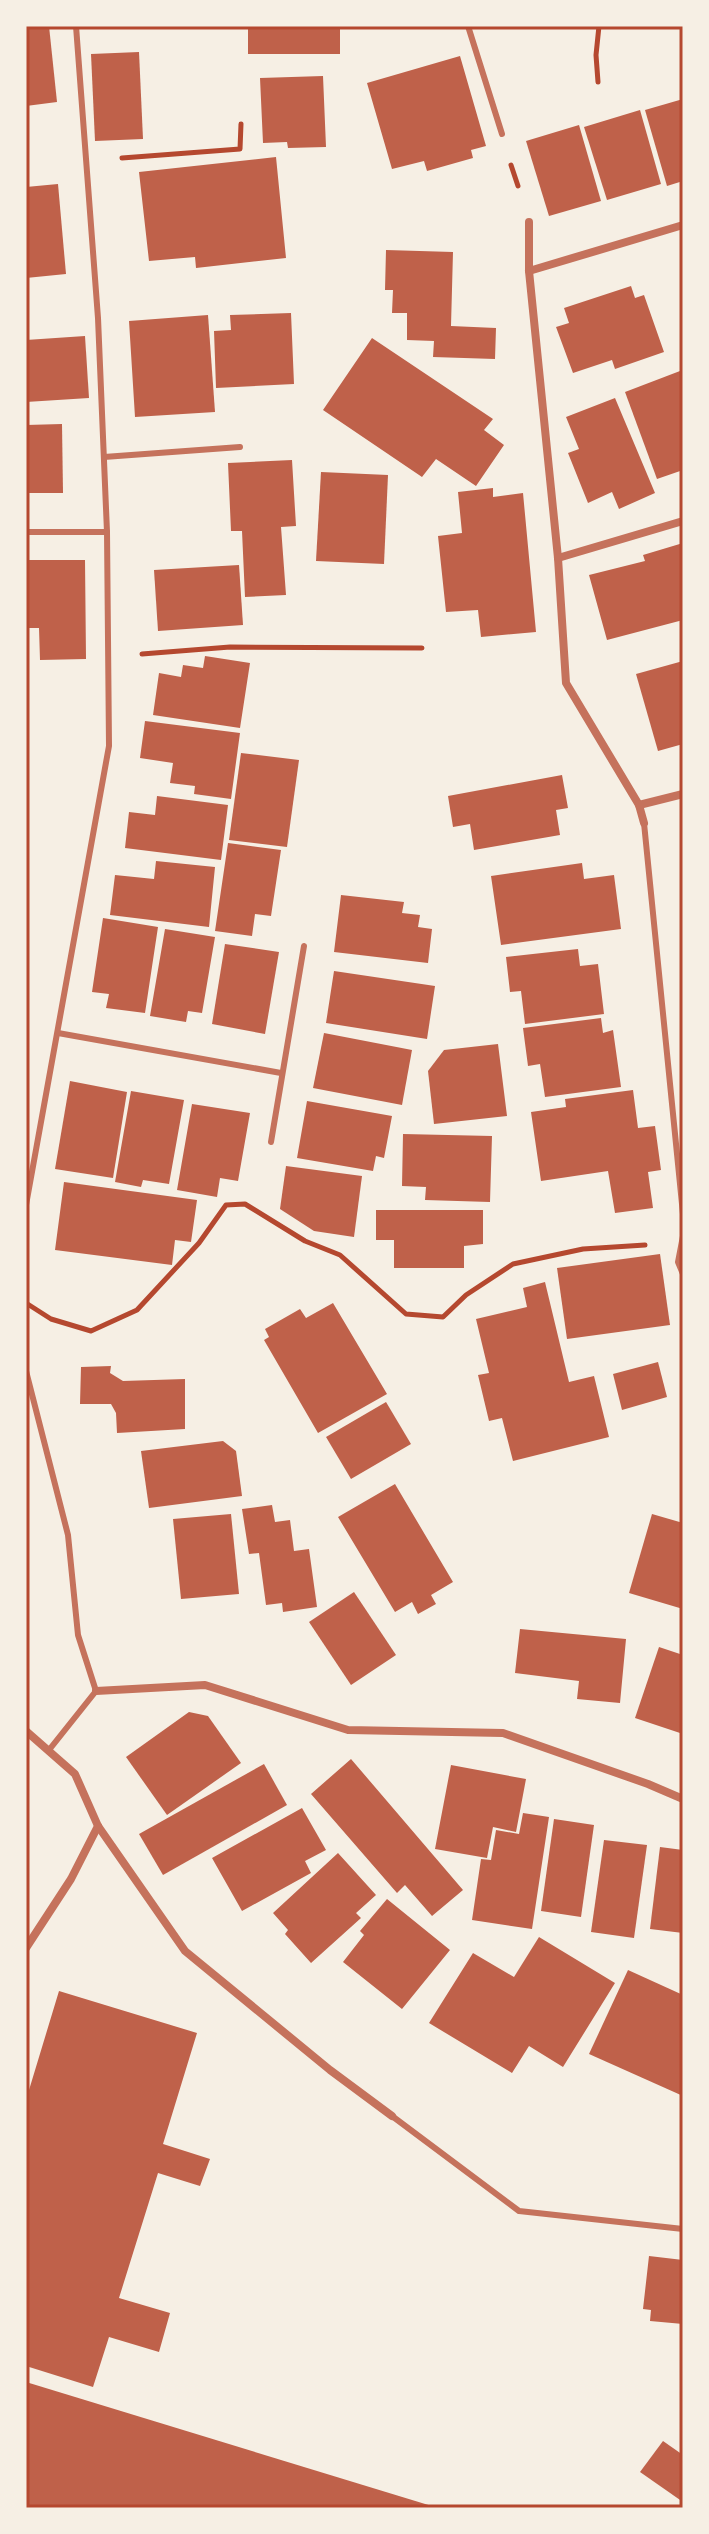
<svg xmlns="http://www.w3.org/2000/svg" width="709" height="2534" font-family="'IBM Plex Sans',sans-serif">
  <rect width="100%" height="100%" fill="#f6efe4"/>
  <g fill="#bf614a">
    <polygon points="26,26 49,26 57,102 26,106"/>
    <rect x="248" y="26" width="92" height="28"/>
    <polygon points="139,52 143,139 95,141 91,54"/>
    <polygon points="460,56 486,146 471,150 473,158 427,171 424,161 392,169 367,83"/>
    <polygon points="323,76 326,147 288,148 287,142 263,143 260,78"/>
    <polygon points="683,99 683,181 667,186 645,110"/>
    <polygon points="640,110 661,184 607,200 584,127"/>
    <polygon points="579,125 601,201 549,216 526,141"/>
    <polygon points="276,157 286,258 196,268 195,257 149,261 139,172"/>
    <polygon points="58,184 66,274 26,278 26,187"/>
    <polygon points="386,250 453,252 451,326 496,328 495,359 433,357 434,341 407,340 407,313 392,313 393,290 385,290"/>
    <polygon points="631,286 635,298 644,295 664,352 615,369 612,360 573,373 556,327 569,323 564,308"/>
    <polygon points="291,313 294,384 216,388 214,331 231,330 230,315"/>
    <polygon points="208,315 215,412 135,417 129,321"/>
    <polygon points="85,336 89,398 26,402 26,340"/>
    <polygon points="372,338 493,419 484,430 504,445 476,486 436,459 422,477 323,410"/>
    <polygon points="680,371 683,380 683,470 657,479 625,392"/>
    <polygon points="615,398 655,493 619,509 612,492 588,503 568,453 579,449 566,417"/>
    <polygon points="62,424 63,493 26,493 26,425"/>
    <polygon points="292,460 296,526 281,527 286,595 245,597 242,531 231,531 228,463"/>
    <polygon points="321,472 388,475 384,564 316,561"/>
    <polygon points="493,488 493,497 523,493 536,632 481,637 478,610 446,612 438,536 462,533 458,492"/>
    <polygon points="683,543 683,620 607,640 589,575 645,561 643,555"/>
    <polygon points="26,560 85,560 86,659 40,660 39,628 26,628"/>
    <polygon points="239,565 243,625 158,631 154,570"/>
    <polygon points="205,656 250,663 240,728 153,715 159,673 181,677 183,665 203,668"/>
    <polygon points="683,661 683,744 658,751 636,674"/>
    <polygon points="145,721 240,733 231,799 194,794 195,786 170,783 173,763 140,758"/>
    <polygon points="241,753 299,760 287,847 229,840"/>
    <polygon points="562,775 568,808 556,810 560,835 474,850 470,824 453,827 448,796"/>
    <polygon points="157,796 228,805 221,860 125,848 129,812 155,815"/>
    <polygon points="228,843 281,850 271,916 255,914 252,936 215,931"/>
    <polygon points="156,861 215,867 209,927 110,915 115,875 154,879"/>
    <polygon points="582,863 584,879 614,875 621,929 501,945 491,876"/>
    <polygon points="341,895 404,902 402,913 420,915 418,927 432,929 428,963 334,952"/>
    <polygon points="103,918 158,927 145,1013 106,1008 109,994 92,992"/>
    <polygon points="165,929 215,937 202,1013 188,1011 186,1022 150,1016"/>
    <polygon points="225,944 279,952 265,1034 212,1024"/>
    <polygon points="578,949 580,966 598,964 604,1014 525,1024 521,991 510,992 506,957"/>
    <polygon points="334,971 435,986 427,1039 326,1023"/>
    <polygon points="601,1018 603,1033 613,1030 621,1087 545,1097 540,1064 528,1066 523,1028"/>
    <polygon points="324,1033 412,1050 402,1105 313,1088"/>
    <polygon points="498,1044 507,1116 434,1124 428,1071 444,1050"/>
    <polygon points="70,1081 127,1092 113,1178 55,1169"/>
    <polygon points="633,1090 638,1128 655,1126 661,1170 648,1172 653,1208 615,1213 608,1171 541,1181 531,1112 566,1107 565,1099"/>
    <polygon points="131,1091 184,1100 169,1184 143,1180 141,1187 115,1182"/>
    <polygon points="307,1101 392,1116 384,1158 376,1156 373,1171 297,1158"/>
    <polygon points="192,1104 250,1113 238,1181 220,1178 217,1197 177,1190"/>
    <polygon points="403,1134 492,1136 490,1202 425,1200 426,1187 402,1186"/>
    <polygon points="286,1166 362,1176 354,1237 314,1231 280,1209"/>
    <polygon points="64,1182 197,1200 191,1242 175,1240 172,1265 55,1250"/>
    <polygon points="376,1210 483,1210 483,1244 464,1246 464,1268 394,1268 394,1240 376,1240"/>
    <polygon points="660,1254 670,1325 567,1339 557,1268"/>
    <polygon points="545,1282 569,1382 594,1376 609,1437 513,1461 502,1418 489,1421 478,1375 489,1373 476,1319 527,1307 523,1288"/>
    <polygon points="333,1303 387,1394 318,1433 264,1340 269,1337 265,1329 300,1309 306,1318"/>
    <polygon points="658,1362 667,1397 622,1410 613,1374"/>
    <polygon points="111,1366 110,1373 123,1381 185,1379 185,1429 117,1433 116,1413 111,1404 80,1404 81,1367"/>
    <polygon points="386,1402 411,1444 351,1479 326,1437"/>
    <polygon points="223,1441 236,1451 242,1496 149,1508 141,1451"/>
    <polygon points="395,1484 453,1582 431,1595 436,1604 418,1614 412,1602 395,1612 338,1517"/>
    <polygon points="272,1505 275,1522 290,1520 294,1551 309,1549 317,1607 283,1612 282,1603 266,1605 259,1553 249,1554 242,1509"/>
    <polygon points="231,1514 239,1594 181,1599 173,1519"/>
    <polygon points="652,1514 683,1523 683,1609 629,1593"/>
    <polygon points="354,1592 396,1655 351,1685 309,1622"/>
    <polygon points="520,1629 626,1639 620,1703 577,1699 579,1681 515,1673"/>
    <polygon points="659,1647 683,1655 683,1734 635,1718"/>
    <polygon points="189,1712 208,1716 241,1763 167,1815 126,1757"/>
    <polygon points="351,1759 463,1890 432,1916 405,1885 397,1893 311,1794"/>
    <polygon points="264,1764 287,1805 163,1875 139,1834"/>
    <polygon points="451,1765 526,1779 516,1832 493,1827 487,1858 435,1849"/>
    <polygon points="302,1808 326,1850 305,1861 311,1873 242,1911 212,1858"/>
    <polygon points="523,1813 549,1817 532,1929 472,1920 481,1859 491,1860 496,1830 519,1834"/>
    <polygon points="554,1819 594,1825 581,1917 541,1911"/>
    <polygon points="604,1840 647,1845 634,1938 591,1932"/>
    <polygon points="660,1847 683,1850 683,1933 650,1929"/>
    <polygon points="338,1853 376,1895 356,1913 361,1918 311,1963 285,1934 288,1930 273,1913"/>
    <polygon points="387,1899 450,1950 402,2009 343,1962 364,1935 360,1931"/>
    <polygon points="539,1937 615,1983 563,2067 529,2046 512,2073 429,2023 473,1953 514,1977"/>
    <polygon points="628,1970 683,1995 683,2096 589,2054"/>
    <polygon points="59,1991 197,2033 163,2144 210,2159 200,2186 158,2173 119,2298 170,2313 159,2352 109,2337 93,2387 26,2366 26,2100"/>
    <polygon points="649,2256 683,2260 683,2324 650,2321 651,2310 643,2309"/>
    <polygon points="26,2382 435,2507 435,2508 26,2508"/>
    <polygon points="663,2441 683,2455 683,2502 640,2472"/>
  </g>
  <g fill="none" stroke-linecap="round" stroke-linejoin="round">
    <g stroke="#b5482f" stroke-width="5">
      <polyline points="598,82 596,55 599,26"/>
      <polyline points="122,158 240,149 241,124"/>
      <polyline points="511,165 518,186"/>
      <polyline points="142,654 230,647 422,648"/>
      <polyline points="26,1303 51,1319 91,1331 137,1310 199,1243 226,1205 245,1204 305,1241 340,1255 406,1314 443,1317 466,1295 513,1264 583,1249 645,1245"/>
    </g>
    <g stroke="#c5725c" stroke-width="6">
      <polyline points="468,26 502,134"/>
      <polyline points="104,457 240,447"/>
      <polyline points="26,532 107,532"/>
      <polyline points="644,823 683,1214"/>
      <polyline points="58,1033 281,1073"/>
      <polyline points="271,1142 304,946"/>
      <polyline points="26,1205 109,746 107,532 98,318 76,26"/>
      <polyline points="683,1236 678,1262 683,1274"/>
      <polyline points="26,1371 68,1535 78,1635 96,1691 49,1750"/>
      <polyline points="392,2116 519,2211 683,2229"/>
    </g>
    <g stroke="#c5725c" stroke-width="8">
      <polyline points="529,222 529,271 558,558 566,683 639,805 644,823"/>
      <polyline points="529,271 683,225"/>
      <polyline points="558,558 683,521"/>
      <polyline points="639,805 683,794"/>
      <polyline points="96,1691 205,1685 348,1730 503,1733 648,1784 683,1799"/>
      <polyline points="26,1731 75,1774 98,1826 185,1951 330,2070 392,2116"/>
      <polyline points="26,1948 71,1879 98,1826"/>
    </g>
  </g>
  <rect width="709" height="2534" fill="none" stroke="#f6efe4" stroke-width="56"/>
  <rect x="28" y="28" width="653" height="2478" fill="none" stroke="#b5482f" stroke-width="3"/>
</svg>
